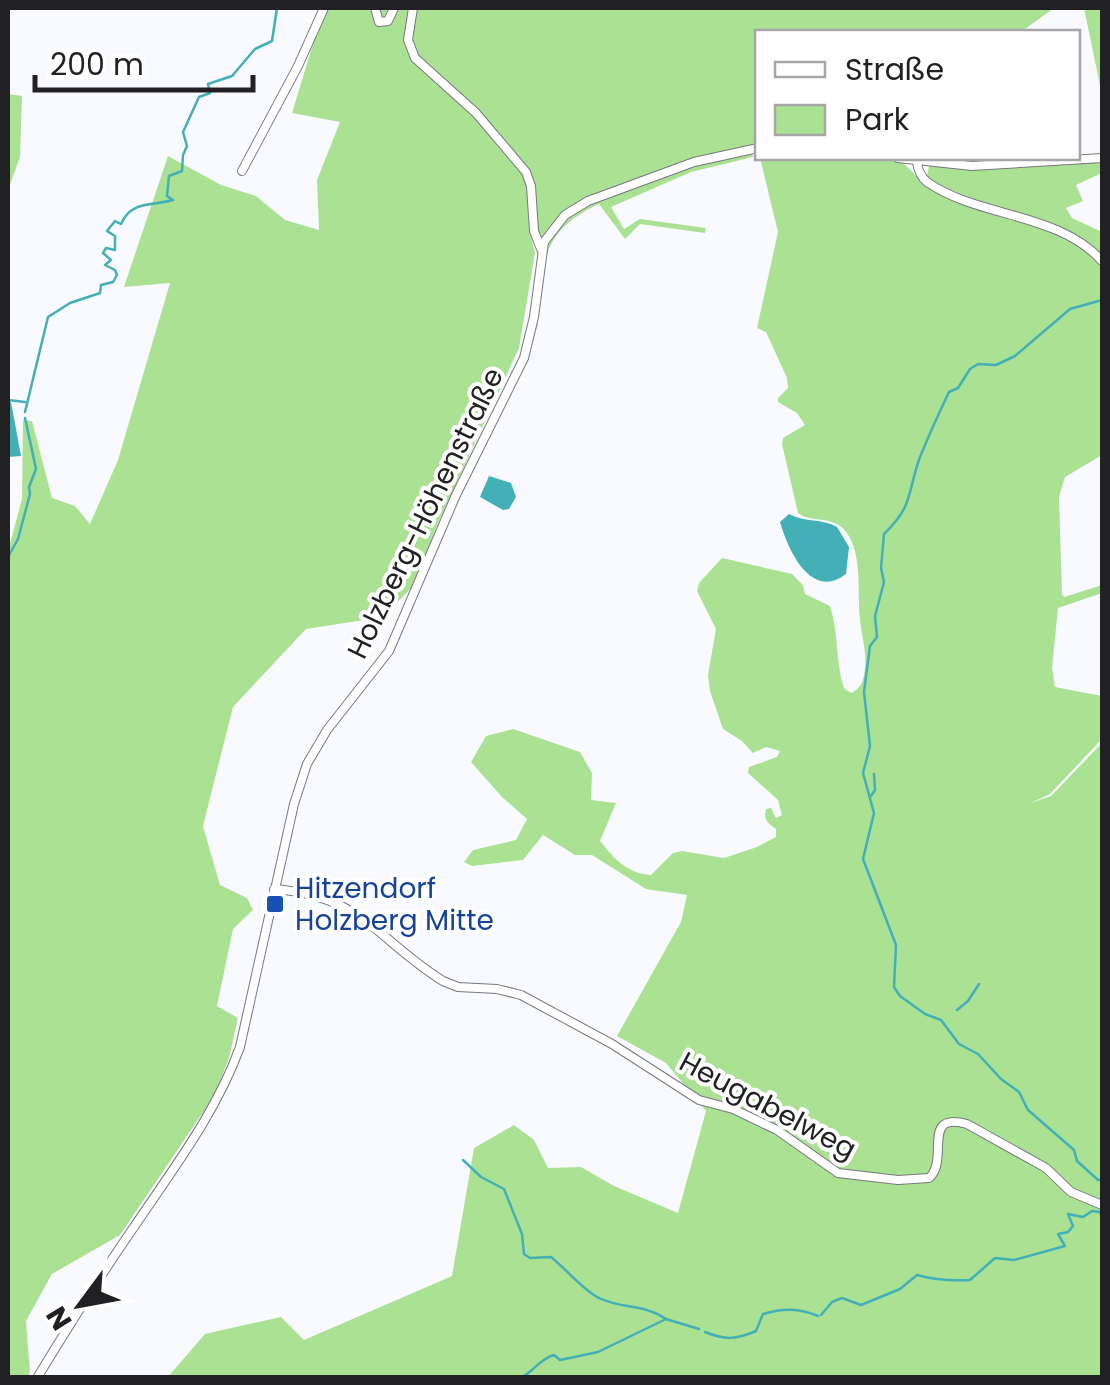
<svg xmlns="http://www.w3.org/2000/svg" width="1110" height="1385" font-family="Poppins,sans-serif">
  <rect width="100%" height="100%" fill="#f9faff"/>
  <g fill="#abe193">
    <polygon points="324,8 1054,8 1021,32 758,32 757,146 693,160 560,215 542,237 537,235 529,195 530,232 535,253 519,348 437,525 415,584 396,604 383,597 364,620 306,629 233,707 203,826 220,885 247,898 253,910 233,929 217,1006 238,1018 229,1058 214,1096 120,1235 52,1274 26,1321 30,1371 28,1377 8,1378 8,551 22,499 23,420 32,421 52,498 75,506 90,524 118,460 170,283 124,287 168,156 221,185 256,196 285,220 319,230 317,180 340,122 292,113"/>
    <polygon points="1084,8 1102,8 1102,95"/>
    <polygon points="8,94 22,96 20,157 8,190"/>
    <path d="M751,151L753,157L691,172L611,207L624,229L640,219L706,228L705,233L640,224L625,239L599,204C536,233 542,270 537,331C532,304 539,248 557,226C586,193 706,159 751,151Z"/>
    <path d="M760,158H888C913,164 908,173 926,183C978,214 1062,216 1102,265V455L1065,477L1059,497L1062,594L1064,597L1102,585V593L1058,608L1052,668L1055,687L1102,696V739L1050,794L1031,803L1051,796L1102,743V1377L167,1378L205,1334L281,1317L304,1340L452,1276L474,1148L514,1125L534,1140L548,1168L581,1167L614,1186L678,1213L706,1111L666,1063L617,1036L681,922L687,895L646,889L592,855H575L543,835L523,860L472,866L464,862L473,850L516,840L527,819L502,797L471,762L486,736L513,729L580,752L592,773L591,800L616,803L600,841C615,859 626,873 651,875L673,853L682,851L724,858L757,847L776,837V829C768,823 763,820 766,809L771,808L776,818L782,815L778,800L748,773L749,767L777,757L780,751L766,747L753,753L742,741L723,729L710,691L708,675L716,629L697,591L699,583L722,558L792,574L803,585L805,594L830,606C839,632 835,661 844,688L851,693C862,688 864,679 865,667C867,651 861,635 860,619C857,592 863,557 847,533C834,514 812,524 798,513L782,444L783,438L805,425L797,413L778,402V398L788,388L787,378L766,332L757,328L778,232Z"/>
    <path d="M1102,161V173L1076,185L1083,201L1066,208L1072,218L1102,232V257C1056,211 980,211 927,177L929,166L972,169Z"/>
  </g>
  <g fill="#43afb6">
    <polygon points="11,402 21,456 8,457 8,403"/>
    <polygon points="489,476 511,483 516,497 509,509 503,510 480,497"/>
    <path d="M789,514C805,523 822,518 837,527L849,547L846,574C811,601 788,550 780,522Z"/>
  </g>
  <g fill="none" stroke-linecap="round" stroke-linejoin="round">
    <g stroke="#43afb6" stroke-width="2.5">
      <path d="M1102,300L1070,309L1015,356L996,365L978,364L970,369L958,388L949,392C939,413 929,435 920,457C907,493 914,505 884,534L881,568L884,582L875,616L877,637L870,646L864,692L870,746L863,773L874,813L863,859L896,945L894,987L900,996L925,1014L941,1020L959,1044L978,1054L1001,1079L1019,1092L1028,1110L1074,1150L1077,1161L1098,1180H1102"/>
      <polyline points="8,400 25,402"/>
      <path d="M25,412L48,317L70,303L100,293L101,285L113,282L117,275L115,270L105,265L111,260L103,253L106,248L115,250V236L107,231L115,221L121,224C131,200 153,206 173,200L167,196L169,176L182,171L183,155L187,146L183,132L199,97L210,93L208,84L232,76L255,49L272,41L277,8"/>
      <polyline points="8,557 18,539 30,494 29,487 36,469 25,418"/>
      <polyline points="871,796 875,790 874,774"/>
      <polyline points="957,1010 968,1001 979,984"/>
      <path d="M463,1160L481,1177L504,1189L522,1234L524,1254L530,1258L551,1257C566,1269 584,1291 599,1298C621,1309 645,1304 666,1319"/>
      <path d="M821,1315L832,1302L842,1298L861,1305L900,1289L917,1275C935,1280 952,1281 970,1280L995,1258L1014,1260L1065,1246L1058,1234L1068,1232L1073,1226L1068,1214L1083,1217L1092,1211L1100,1212L1102,1218"/>
      <path d="M705,1332C725,1340 735,1340 756,1331L763,1314C783,1308 799,1308 818,1316"/>
      <path d="M520,1378C534,1372 539,1359 554,1355L560,1360L598,1352L666,1319L699,1329"/>
    </g>
    <g stroke="#77777f" stroke-width="10">
      <g id="minor">
        <polyline points="375,8 379,22 388,21 394,8"/>
        <polyline points="413,8 408,40 415,58 476,113 526,172 531,186 534,231 541,249"/>
        <polyline points="898,158 972,166 1102,158"/>
        <path d="M917,162C918,170 920,176 927,182C979,218 1058,212 1102,261"/>
        <polyline points="242,171 298,66 324,8"/>
        <path d="M274,889C363,896 376,939 443,981L458,987L497,989L521,995L612,1044L699,1100L733,1109L777,1130L838,1173L898,1180L929,1178C950,1160 920,1111 967,1124L1046,1168L1071,1192L1102,1205"/>
        <path d="M37,1378C68,1327 100,1276 134,1227C173,1169 216,1113 240,1047L294,804L307,764L327,730L389,651L456,495L524,358L534,317L544,242L565,215L588,201L694,162L758,148"/>
      </g>
    </g>
    <use href="#minor" stroke="#fff" stroke-width="8"/>
  </g>
  <rect fill="#1a4fb4" stroke="#fff" stroke-width="4" x="265" y="894" width="20" height="20" rx="5"/>
  <g text-anchor="middle" stroke-width="8" stroke-linejoin="round" paint-order="stroke">
    <g font-size="28" fill="#212124" stroke="#fff">
      <text transform="translate(425 513) rotate(-64)" y="10">Holzberg-Höhenstraße</text>
      <text transform="translate(768 1105) rotate(28)" y="10">Heugabelweg</text>
    </g>
    <g font-size="28" fill="#164399" stroke="#fff" text-anchor="start">
      <text x="295" y="898">Hitzendorf<tspan x="295" dy="32">Holzberg Mitte</tspan></text>
    </g>
  </g>
  <rect width="1110" height="1385" fill="none" stroke="#212124" stroke-width="20"/>
  <rect x="755" y="30" width="325" height="130" fill="#ffffff" stroke="#a6a6a7" stroke-width="2.5"/>
  <rect x="775" y="62" width="50" height="15" fill="#ffffff" stroke="#a6a6a7" stroke-width="2.5"/>
  <text x="845" y="80" font-size="30" fill="#212124">Straße</text>
  <rect x="775" y="105" width="50" height="30" fill="#abe193" stroke="#a6a6a7" stroke-width="2.5"/>
  <text x="845" y="130" font-size="30" fill="#212124">Park</text>
  <g transform="translate(80 1305) rotate(238)" stroke="#ffffff" stroke-width="8" paint-order="stroke">
  <path d="M0-8L18 38L0 25L-18 38Z" fill="#212124"/>
  <text y="-15" font-size="28" font-weight="bold" text-anchor="middle" fill="#212124">N</text>
  </g>
  <path d="M35 75v15h218v-15" fill="none" stroke="#212124" stroke-width="5"/>
  <text x="50" y="75" font-size="30" fill="#212124" stroke="#ffffff" stroke-width="8" paint-order="stroke">200 m</text>
</svg>
